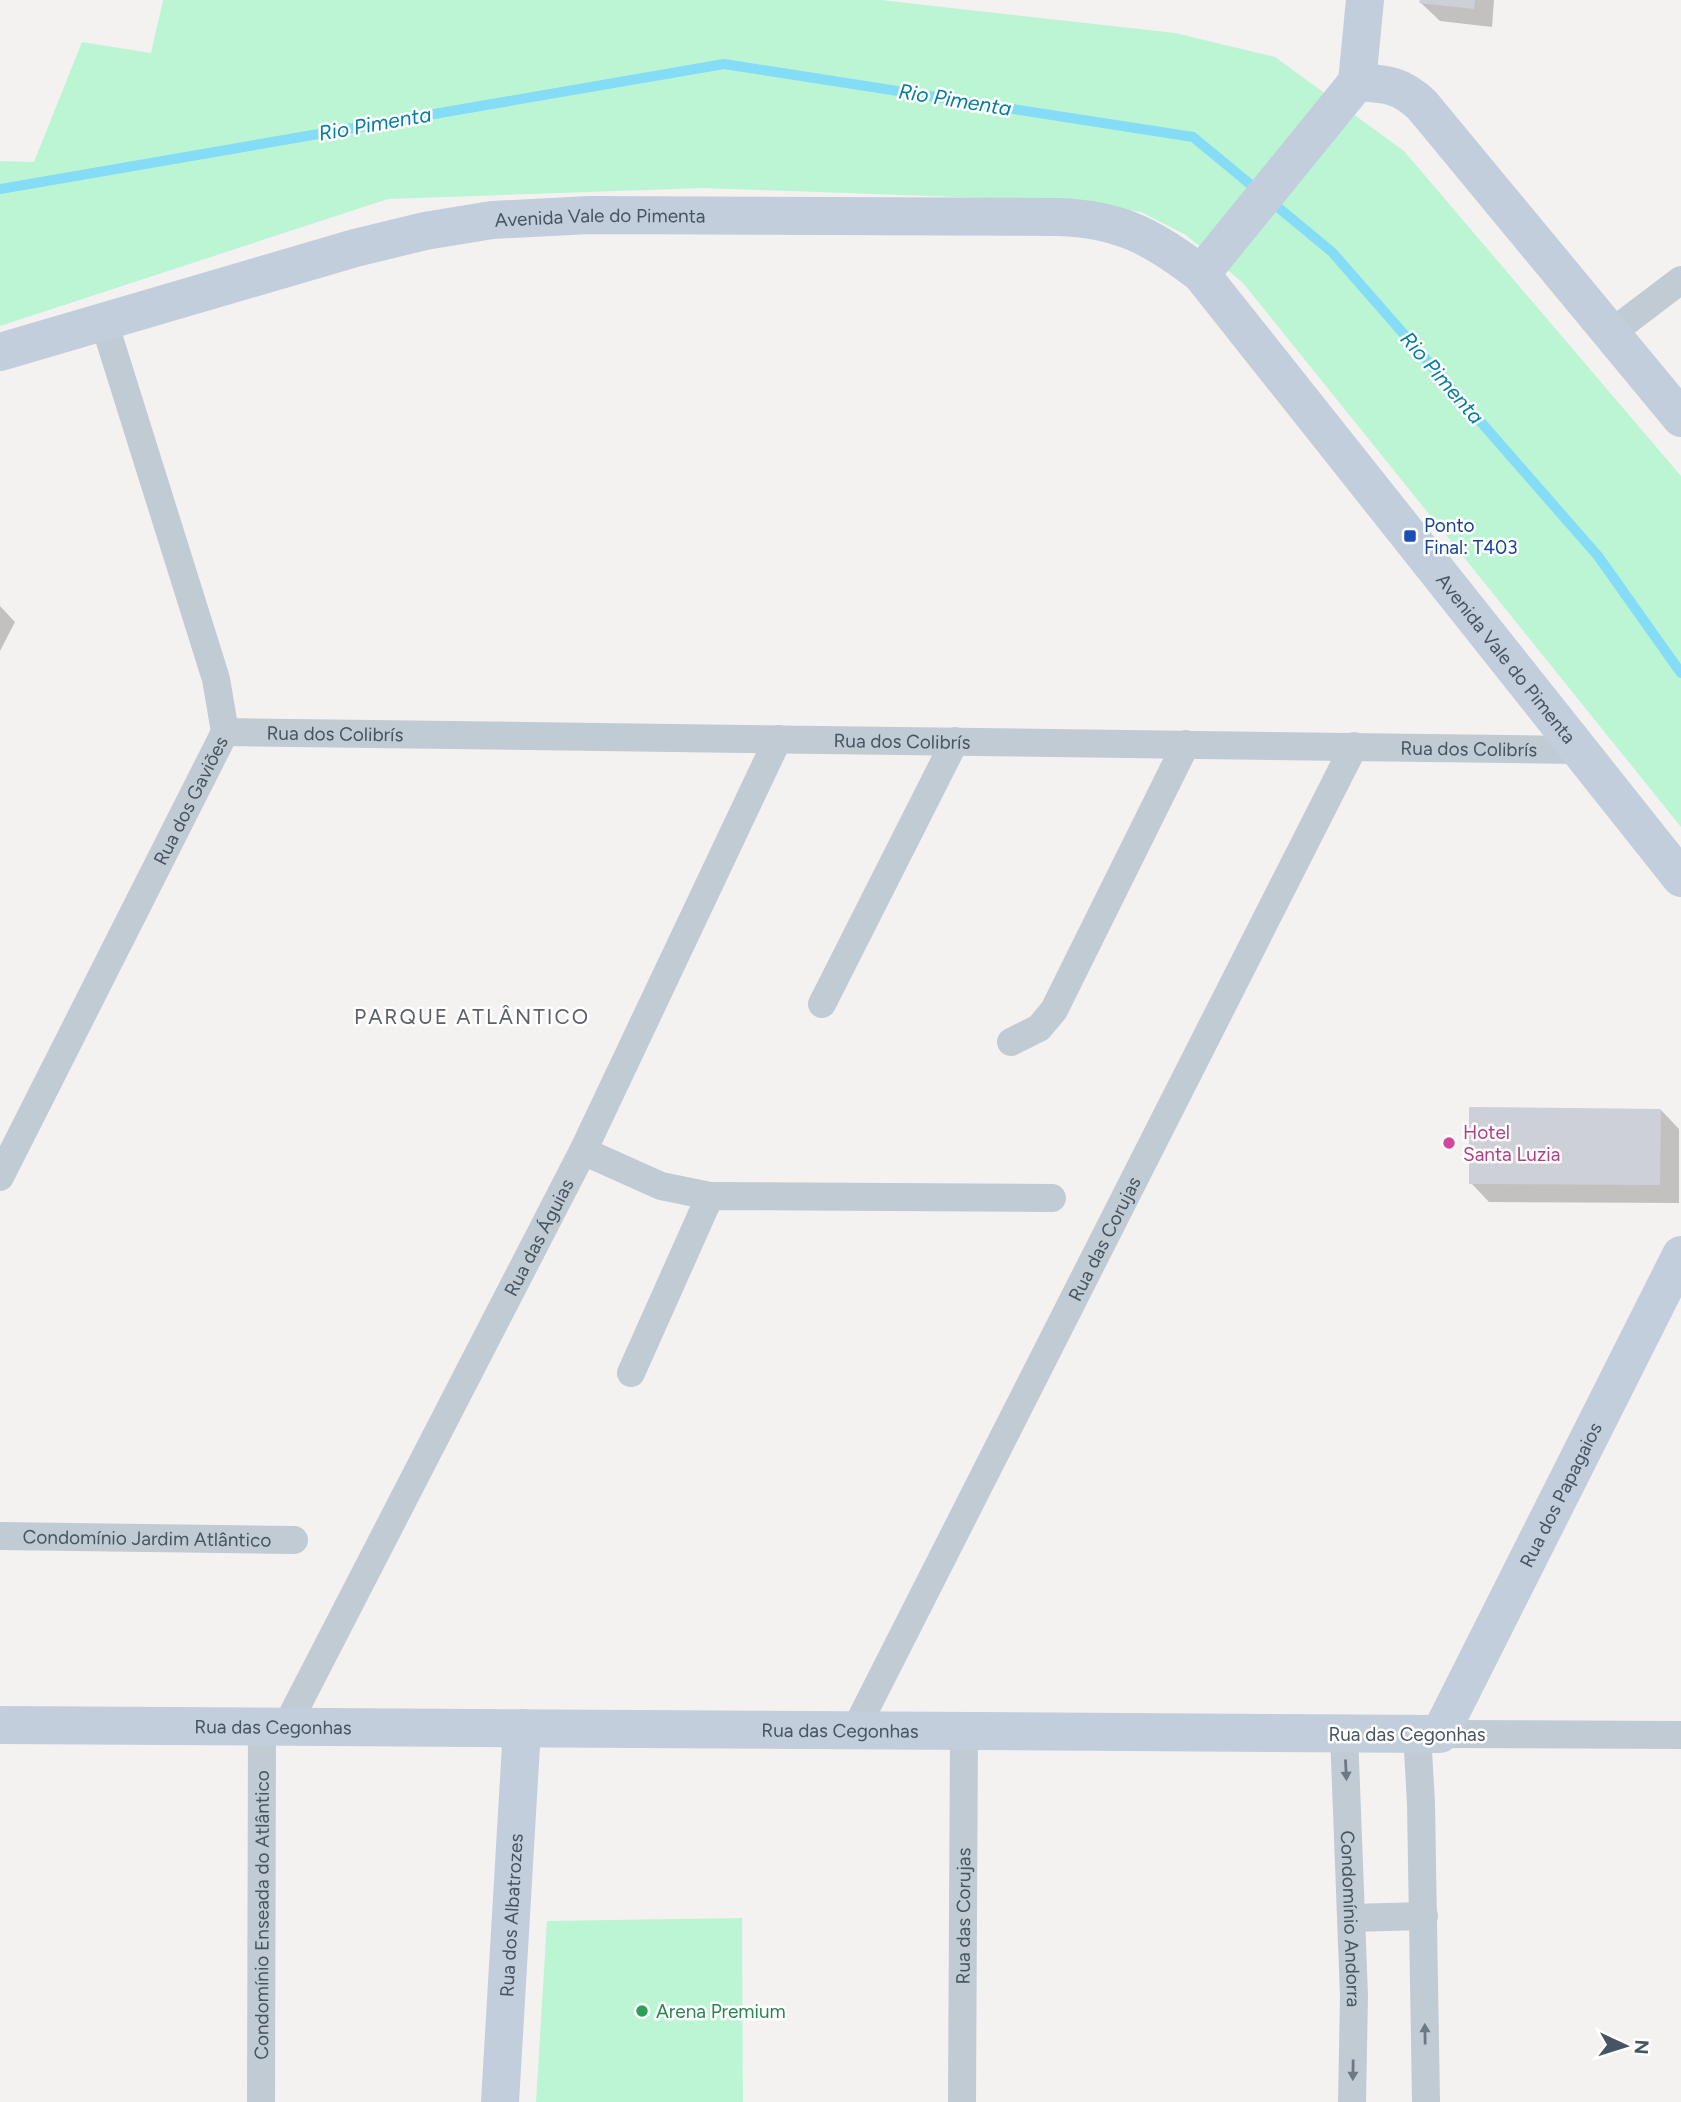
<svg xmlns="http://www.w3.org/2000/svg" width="1681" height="2102" font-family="Figtree,sans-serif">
  <rect width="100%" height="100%" fill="#f4f1f1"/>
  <g fill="#bcf5d3">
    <polygon points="163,0 881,0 1175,33 1275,57 1404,151 1681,476 1681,827 1243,283 1186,235 1141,212 1068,201 703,188 388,199 0,326 0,161 34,162 82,42 151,53"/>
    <polygon points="742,1918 743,2102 536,2102 547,1921"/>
  </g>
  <g fill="#0003">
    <polygon points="1421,0 1494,0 1492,27 1440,21 1421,3"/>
    <polygon points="0,606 15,622 0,651"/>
    <polygon points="1661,1110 1679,1129 1679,1203 1489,1202 1471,1183"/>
  </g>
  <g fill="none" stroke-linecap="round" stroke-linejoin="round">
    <polyline stroke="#85dcf6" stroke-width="10" points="0,189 724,64 1193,137 1332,252 1598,556 1681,673"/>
  </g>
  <g fill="#cdd0d6">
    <polygon points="1420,0 1475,0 1474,9 1419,3"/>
    <polygon points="1469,1107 1661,1109 1660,1185 1469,1184"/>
  </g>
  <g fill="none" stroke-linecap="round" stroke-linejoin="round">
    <g stroke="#c1cbd4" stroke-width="28">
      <polyline points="1611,333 1681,280"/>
      <path id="s1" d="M225,732L1579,750"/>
      <polyline points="822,1004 955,741"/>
      <polyline points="1011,1042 1039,1028 1054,1010 1186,744"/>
      <polyline points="583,1151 661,1186 710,1196"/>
      <path id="s2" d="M0,1177L225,732L216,679L104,322"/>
      <polyline points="631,1373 710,1196 1052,1198"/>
      <path id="s3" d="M0,1536L294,1540"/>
      <path id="s4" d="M286,1727L583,1151L778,739"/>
      <path id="s5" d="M855,1730L1354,746"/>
      <path id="s6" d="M1344,1733L1354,1996L1352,2102"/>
      <polyline points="1417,1733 1421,1803 1426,2102"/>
      <polyline points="1440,1734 1681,1735"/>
      <polyline points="1351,1918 1424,1916"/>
      <path id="s7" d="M261,2102L262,1727"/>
      <path id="s8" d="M962,2102L964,1731"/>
    </g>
    <g stroke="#c2cedc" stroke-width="38">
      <path d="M1357,82C1386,84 1400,84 1422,105L1681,418"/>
      <polyline points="1357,82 1365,0"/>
      <polyline points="1201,274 1357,82"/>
      <path id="s9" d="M0,352L355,248L425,231L492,220L590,215L1058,217C1120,219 1153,237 1201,274L1681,878"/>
      <path id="s10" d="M0,1725L1440,1734L1681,1255"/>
      <path id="s11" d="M500,2102L522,1728"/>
    </g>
  </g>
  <defs><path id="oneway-solid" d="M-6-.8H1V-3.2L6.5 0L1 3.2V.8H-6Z" transform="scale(1.75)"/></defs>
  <g fill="#6c7884">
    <use href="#oneway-solid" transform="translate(1346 1770) rotate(87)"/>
    <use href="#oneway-solid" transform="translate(1425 2034) rotate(-91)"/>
    <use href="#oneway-solid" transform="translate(1353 2070) rotate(91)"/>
  </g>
  <rect fill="#1a4fb4" stroke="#fff" stroke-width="2.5" x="1403" y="529" width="14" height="14" rx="3.5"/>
  <circle fill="#d1479c" stroke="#fff" stroke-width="2.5" cx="1449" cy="1143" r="7"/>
  <circle fill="#2e9e5b" stroke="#fff" stroke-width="2.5" cx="642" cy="2011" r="7"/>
  <g text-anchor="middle" stroke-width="5" stroke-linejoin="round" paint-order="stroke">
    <g font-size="19" fill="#475461" stroke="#fff">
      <text dy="7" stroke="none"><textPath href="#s9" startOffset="618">Avenida Vale do Pimenta</textPath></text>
      <text dy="7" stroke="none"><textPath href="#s9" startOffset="1724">Avenida Vale do Pimenta</textPath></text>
      <text dy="7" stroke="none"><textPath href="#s1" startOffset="110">Rua dos Colibrís</textPath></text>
      <text dy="7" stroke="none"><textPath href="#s1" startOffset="677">Rua dos Colibrís</textPath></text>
      <text dy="7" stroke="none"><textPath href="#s1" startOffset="1244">Rua dos Colibrís</textPath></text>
      <text dy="7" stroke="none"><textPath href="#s2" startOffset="422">Rua dos Gaviões</textPath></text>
      <text dy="7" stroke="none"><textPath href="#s4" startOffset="551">Rua das Águias</textPath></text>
      <text dy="7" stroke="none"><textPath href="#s5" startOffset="551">Rua das Corujas</textPath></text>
      <text dy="7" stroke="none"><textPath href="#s10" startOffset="1708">Rua dos Papagaios</textPath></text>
      <text dy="7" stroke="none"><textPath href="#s3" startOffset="147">Condomínio Jardim Atlântico</textPath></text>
      <text dy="7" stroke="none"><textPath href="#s10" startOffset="273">Rua das Cegonhas</textPath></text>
      <text dy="7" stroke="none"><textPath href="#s10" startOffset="840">Rua das Cegonhas</textPath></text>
      <text x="1407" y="1741">Rua das Cegonhas</text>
      <text dy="7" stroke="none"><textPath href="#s7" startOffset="187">Condomínio Enseada do Atlântico</textPath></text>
      <text dy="7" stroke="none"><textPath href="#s11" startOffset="187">Rua dos Albatrozes</textPath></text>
      <text dy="7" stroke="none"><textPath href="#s8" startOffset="186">Rua das Corujas</textPath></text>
      <text dy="7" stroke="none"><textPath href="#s6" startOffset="186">Condomínio Andorra</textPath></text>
    </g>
    <g font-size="19" fill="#164399" stroke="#fff" text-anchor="start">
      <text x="1424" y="532">Ponto<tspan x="1424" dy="22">Final: T403</tspan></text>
    </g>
    <g font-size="19" fill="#b23c85" stroke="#fff" text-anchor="start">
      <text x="1463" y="1139">Hotel<tspan x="1463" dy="22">Santa Luzia</tspan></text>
    </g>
    <g font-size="19" fill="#27864d" stroke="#fff" text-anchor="start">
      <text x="656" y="2018">Arena Premium</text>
    </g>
    <g font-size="21" font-style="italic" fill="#037da2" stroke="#fff">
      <text transform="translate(955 100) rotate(9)" y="7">Rio Pimenta</text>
      <text transform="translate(375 124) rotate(-10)" y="7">Rio Pimenta</text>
      <text transform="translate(1442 378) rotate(49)" y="7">Rio Pimenta</text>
    </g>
    <g font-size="21" letter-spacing="2" fill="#5d6167" stroke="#fff">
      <text x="472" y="1024">PARQUE ATLÂNTICO</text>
    </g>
  </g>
  <g transform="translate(1625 2046) rotate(94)" stroke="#ffffff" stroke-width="5" paint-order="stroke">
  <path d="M0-5L12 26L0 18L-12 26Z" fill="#475461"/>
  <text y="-10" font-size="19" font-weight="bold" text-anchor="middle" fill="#475461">N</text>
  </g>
</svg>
